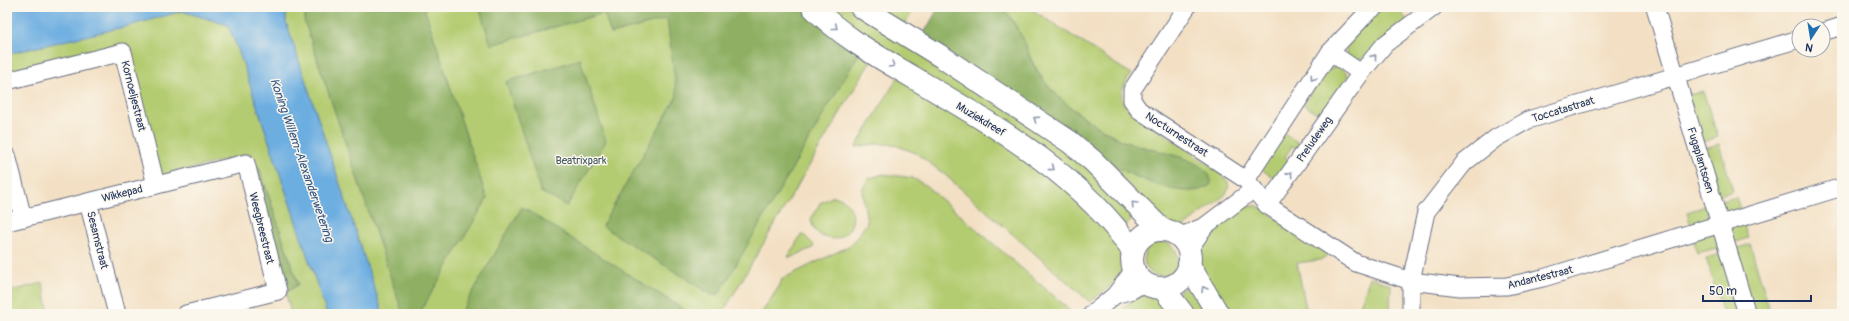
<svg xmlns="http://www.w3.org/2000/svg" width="1849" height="321" font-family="Pangolin,sans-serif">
  <rect width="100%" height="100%" fill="#fbf7ec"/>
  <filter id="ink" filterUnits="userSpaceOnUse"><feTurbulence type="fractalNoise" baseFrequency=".025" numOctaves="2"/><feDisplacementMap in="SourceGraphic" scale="8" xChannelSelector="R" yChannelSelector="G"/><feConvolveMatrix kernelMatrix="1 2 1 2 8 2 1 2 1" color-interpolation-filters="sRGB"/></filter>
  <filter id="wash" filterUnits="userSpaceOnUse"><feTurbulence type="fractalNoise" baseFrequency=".012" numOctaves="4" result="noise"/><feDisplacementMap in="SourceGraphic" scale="16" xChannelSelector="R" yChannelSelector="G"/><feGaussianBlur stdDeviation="0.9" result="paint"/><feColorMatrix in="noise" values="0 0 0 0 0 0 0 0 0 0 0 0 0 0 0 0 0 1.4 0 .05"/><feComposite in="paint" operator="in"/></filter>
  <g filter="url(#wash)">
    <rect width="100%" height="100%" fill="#f3e0c4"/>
    <g fill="#b4cc71" stroke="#687e68">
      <polygon points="286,7 794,7 856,58 861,50 873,57 722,314 716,314 706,310 704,314 383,314 286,22"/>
      <polygon points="817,7 855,7 1050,134 1137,215 1126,226"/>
      <polygon points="869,7 915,7 905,25"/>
      <path d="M1002,7H1028L1131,74C1124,84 1117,95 1125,106L1220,173C1228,180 1232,186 1225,195L1182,228L1168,227L1103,159C1135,176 1165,192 1201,190L1189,160L1123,141L1095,125L1066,104L1046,84L1034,65L1012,19Z"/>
      <path d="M1385,7H1397L1407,20L1363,58L1355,61L1346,54C1345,38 1372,16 1385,7Z"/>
      <polygon points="182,11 228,25 239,52 327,314 291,314 286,293 298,284 259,167 254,166 251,153 160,177 128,57 7,76 7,54 128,26"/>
      <polygon points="1337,66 1347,73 1348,77 1323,117 1303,104 1328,70"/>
      <path d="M898,77L1068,185L1124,251C1128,278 1109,286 1090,302L944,174L916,153L892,144H875L856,147Z"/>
      <polygon points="1703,91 1718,137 1702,142 1686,96"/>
      <polygon points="1284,133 1303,146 1300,151 1292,146 1285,157 1292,162 1277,180 1261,169"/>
      <polygon points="1719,144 1733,191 1716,196 1701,149"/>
      <polygon points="883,174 913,178 925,185 1070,310 1065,314 761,314 780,285 782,279 851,245 867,223 862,190 868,179"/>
      <path d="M834,196C869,206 849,250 822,236C816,233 812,227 811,219L820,203Z"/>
      <polygon points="1736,197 1741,212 1731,214 1725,212 1718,202"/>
      <polygon points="1250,206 1258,206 1330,254 1320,260 1297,263 1307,314 1229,314 1197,265 1196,256 1198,248 1233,212"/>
      <polygon points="1706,206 1708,219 1691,227 1687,212"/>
      <polygon points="1743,223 1748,238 1730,244 1729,231 1732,227"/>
      <polygon points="1714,233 1717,237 1721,247 1697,253 1693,238"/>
      <polygon points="801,235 804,235 813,244 814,247 792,257 788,257"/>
      <circle cx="1161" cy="259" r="17"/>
      <polygon points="1750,244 1771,314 1752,314 1733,250"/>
      <polygon points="1724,253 1742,314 1723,314 1706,258"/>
      <polygon points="1370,277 1391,285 1390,314 1357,314"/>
      <polygon points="1193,282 1211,314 1189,314 1176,294"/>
      <polygon points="43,283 49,314 7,314 7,292"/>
      <polygon points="1144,291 1160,296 1177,314 1115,314"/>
    </g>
    <g fill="#8fb063" stroke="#557060">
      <polygon points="307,7 424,7 487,199 419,314 403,314 304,20"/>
      <polygon points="479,7 806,7 861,50 719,294 712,295 602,226 677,96 667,19 611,34 604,13 491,45"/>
      <path d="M939,7H1002C1011,18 1019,30 1025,43C1028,50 1030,59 1034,66C1053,99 1088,122 1121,140C1140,150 1214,156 1211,184C1195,198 1162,188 1144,180C1111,167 1082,145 1053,126C1008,98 964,69 920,40Z"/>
      <polygon points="580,59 606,141 567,206 541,192 506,82"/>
      <polygon points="254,166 259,167 298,284 286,293"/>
      <polygon points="522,207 691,314 460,314"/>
    </g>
    <polygon fill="#6daee1" stroke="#446ea0" points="7,7 286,7 286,22 383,314 327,314 239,52 228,25 182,11 128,26 7,54"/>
  </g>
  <g filter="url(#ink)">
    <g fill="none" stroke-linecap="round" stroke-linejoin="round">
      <g stroke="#676d82" stroke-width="19">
        <g id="street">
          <polyline points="1187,7 1132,90 1132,100 1139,110 1246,180 1267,205 1356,263 1411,281 1460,287 1507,286 1543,278 1842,187"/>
          <polyline points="1655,7 1747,314"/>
          <polyline points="1823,32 1842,26"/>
          <polyline points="1330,52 1361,73"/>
          <polyline points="7,81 123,52 156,185"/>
          <polyline points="7,155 23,218"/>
          <polyline points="1246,180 1330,52 1367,13 1375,7"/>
          <polyline points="88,202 117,314"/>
          <polyline points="1267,205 1361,73 1385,44 1434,7"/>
          <polyline points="7,222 246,163 278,291 186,314"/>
          <polyline points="1179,237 1205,226 1254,189"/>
          <polyline points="1188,251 1205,226"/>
          <polyline points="1115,295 1132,290 1144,283"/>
          <polyline points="1092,314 1115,295 1134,270"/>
          <polyline points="1411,314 1411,281 1426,212 1464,163 1496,138 1528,120 1799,39"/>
        </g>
      </g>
      <g stroke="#676d82" stroke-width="24">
        <g id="secondary">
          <path d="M813,7C841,36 877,56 911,76C991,124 1079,172 1133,251"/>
          <polyline points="861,7 942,57 1070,142 1093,161 1162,230"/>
          <circle cx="1161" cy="259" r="29"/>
          <polyline points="1189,265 1218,314"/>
          <polyline points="1163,288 1183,314"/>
        </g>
      </g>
      <use href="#street" stroke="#fff" stroke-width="17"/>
      <use href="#secondary" stroke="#fff" stroke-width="22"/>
    </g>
    <defs><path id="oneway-chevron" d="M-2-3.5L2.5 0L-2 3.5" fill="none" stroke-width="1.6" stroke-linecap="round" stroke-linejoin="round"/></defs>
    <g stroke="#8d97ae">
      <use href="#oneway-chevron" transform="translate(835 27) rotate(39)"/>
      <use href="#oneway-chevron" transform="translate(1374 57) rotate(-51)"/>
      <use href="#oneway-chevron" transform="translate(892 65) rotate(31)"/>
      <use href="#oneway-chevron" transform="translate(1313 78) rotate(124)"/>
      <use href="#oneway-chevron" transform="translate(1036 119) rotate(-146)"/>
      <use href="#oneway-chevron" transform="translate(1052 168) rotate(37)"/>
      <use href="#oneway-chevron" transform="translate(1290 174) rotate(-55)"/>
      <use href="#oneway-chevron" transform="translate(1134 204) rotate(-134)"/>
      <use href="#oneway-chevron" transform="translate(1204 289) rotate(-121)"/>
    </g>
  </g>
  <g text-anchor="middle" stroke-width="3" stroke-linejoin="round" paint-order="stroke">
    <g font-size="11" fill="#1b2f5e" stroke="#fbf7ec">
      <text transform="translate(134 96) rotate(76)" y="4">Kornoeljestraat</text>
      <text transform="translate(1563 109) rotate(-17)" y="4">Toccatastraat</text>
      <text transform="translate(981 119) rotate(31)" y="4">Muziekdreef</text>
      <text transform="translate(1177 134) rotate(33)" y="4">Nocturnestraat</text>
      <text transform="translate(1314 139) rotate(-55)" y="4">Preludeweg</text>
      <text transform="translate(1701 160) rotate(73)" y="4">Fugaplantsoen</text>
      <text transform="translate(122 193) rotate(-14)" y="4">Wikkepad</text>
      <text transform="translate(262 228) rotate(76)" y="4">Weegbreestraat</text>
      <text transform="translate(98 240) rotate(76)" y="4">Sesamstraat</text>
      <text transform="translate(1540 277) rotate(-14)" y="4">Andantestraat</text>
    </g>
    <g font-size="11" fill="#415663" stroke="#fbf7ec">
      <text x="581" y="164">Beatrixpark</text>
    </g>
    <g font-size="12" font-style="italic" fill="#345585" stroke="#fbf7ec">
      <text transform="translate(302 160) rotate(71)" y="4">Koning Willem-Alexanderwetering</text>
    </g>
  </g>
  <rect width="1849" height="321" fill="none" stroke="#fbf7ec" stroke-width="24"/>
  <g transform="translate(1811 38) rotate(192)"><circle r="19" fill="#fbf7ec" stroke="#a1a7b3"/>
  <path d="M0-3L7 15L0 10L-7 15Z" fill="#1f6fb2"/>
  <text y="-6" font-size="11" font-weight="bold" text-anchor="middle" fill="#1b2f5e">N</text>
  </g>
  <path d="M1703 295v6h108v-6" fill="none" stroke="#1b2f5e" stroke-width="2"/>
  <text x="1709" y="295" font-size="12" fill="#1b2f5e" stroke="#fbf7ec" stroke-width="3" paint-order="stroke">50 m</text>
</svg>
